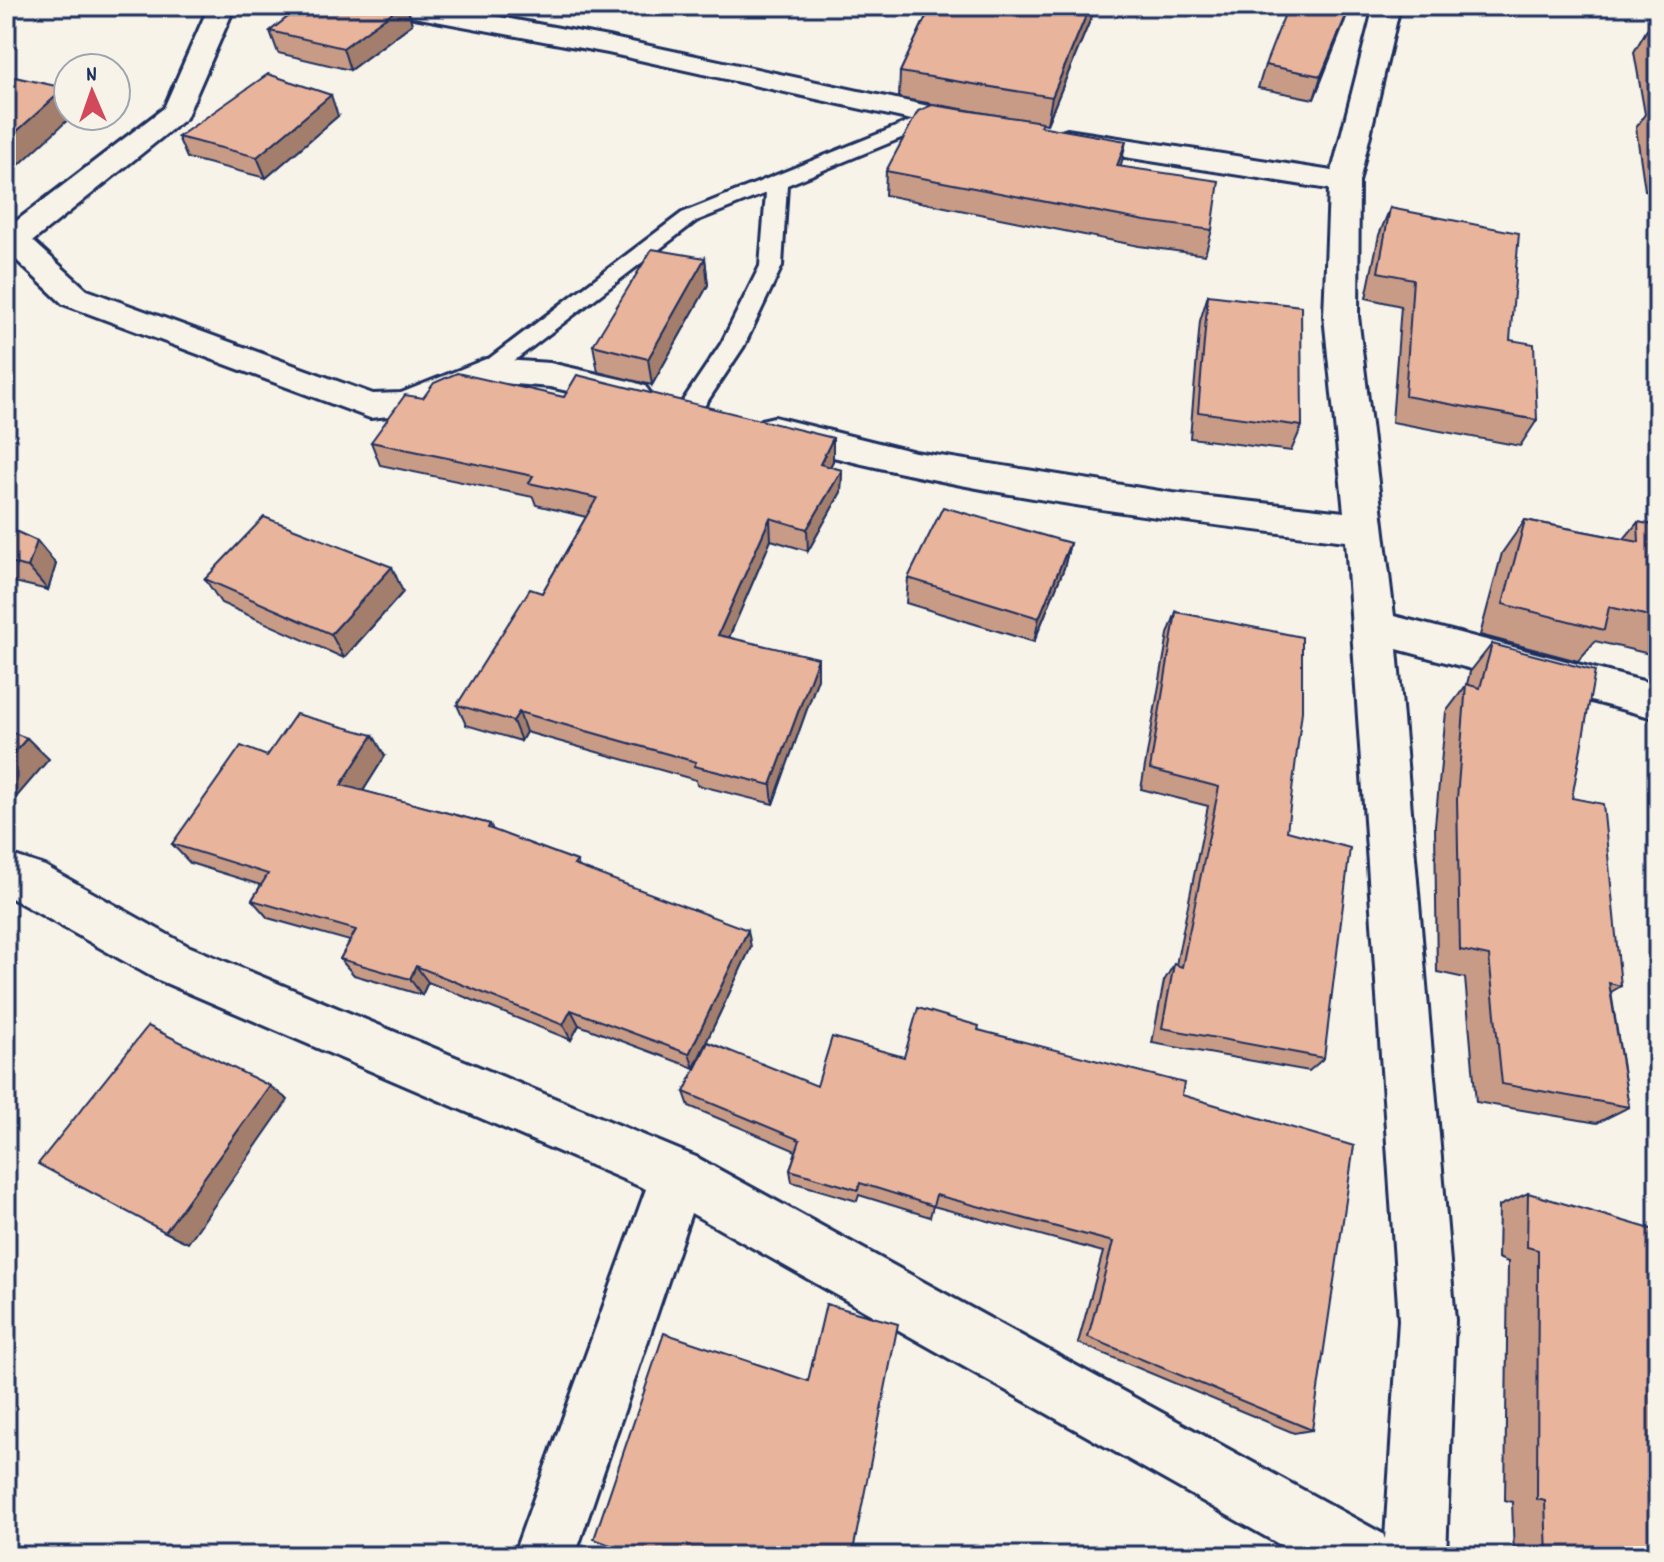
<svg xmlns="http://www.w3.org/2000/svg" width="1664" height="1562" font-family="Dekko,sans-serif">
  <rect width="100%" height="100%" fill="#f7f3e8"/>
  <filter id="ink" filterUnits="userSpaceOnUse"><feTurbulence type="fractalNoise" baseFrequency=".0125" numOctaves="2"/><feDisplacementMap in="SourceGraphic" scale="16" xChannelSelector="R" yChannelSelector="G"/><feConvolveMatrix kernelMatrix="1 2 1 2 8 2 1 2 1" color-interpolation-filters="sRGB"/></filter>
  <g filter="url(#ink)">
    <g fill="none" stroke-linecap="round" stroke-linejoin="round">
      <g stroke="#1b2f5e" stroke-width="6">
        <polygon id="service" points="933,112 940,114 943,118 940,122 787,185 782,266 744,346 699,414 681,414 678,408 721,344 760,266 766,193 696,221 494,376 478,376 474,370 682,213"/>
      </g>
      <g stroke="#1b2f5e" stroke-width="6">
        <g id="minor">
          <polygon points="209,6 235,6 186,118 33,241 87,290 373,394 401,393 486,359 550,363 633,382 645,386 651,394 645,402 633,406 550,387 490,382 418,413 370,418 63,304 11,255 6,257 6,229 164,108"/>
          <polygon points="385,6 440,6 608,37 975,116 985,119 989,125 985,131 975,134 608,53 398,14"/>
          <path d="M1374,6H1400L1359,182L1358,316L1394,616L1658,685V719L1397,649L1455,1320L1446,1556H1300L691,1213L575,1556H513L646,1189L154,978L6,895V853L45,866L188,946L696,1157L1383,1534L1385,1539L1399,1320L1346,541C1149,518 952,492 761,438L756,429L761,420L774,417L915,452L1172,493L1344,512L1324,316L1329,189L1067,148L1057,145L1052,139L1057,133L1067,130L1332,171Z"/>
        </g>
      </g>
      <use href="#service" fill="#f7f3e8" fill-rule="evenodd"/>
      <use href="#minor" fill="#f7f3e8" fill-rule="evenodd"/>
    </g>
    <g fill="#c89b86" stroke="#1b2f5e" stroke-width="2">
      <polygon points="302,6 407,6 412,24 350,70 278,53 270,31"/>
      <polygon points="931,6 1096,6 1047,124 1042,123 1041,126 1121,167 1212,230 1205,255 1139,246 885,195 886,171 1007,117 899,98 900,72"/>
      <polygon points="1350,6 1314,99 1258,88 1265,65"/>
      <polygon points="1649,26 1658,28 1658,192 1645,190 1636,128 1645,114 1634,52"/>
      <polygon points="338,116 266,178 187,158 178,137"/>
      <polygon points="1390,208 1510,340 1537,420 1520,446 1392,422 1401,306 1366,298 1379,235"/>
      <polygon points="705,258 708,285 652,385 598,372 593,345"/>
      <polygon points="1208,295 1302,426 1291,451 1190,438 1200,321"/>
      <polygon points="423,398 833,461 830,467 842,470 841,492 808,551 771,540 729,637 818,678 773,804 697,785 696,780 526,732 521,741 466,725 457,705 542,593 586,517 536,505 533,497 380,465 371,442"/>
      <polygon points="1525,520 1624,539 1638,522 1658,526 1658,656 1595,641 1578,661 1480,635 1502,553"/>
      <polygon points="6,527 37,541 56,564 48,590 6,580"/>
      <polygon points="1070,543 1064,568 1034,642 906,603 908,578"/>
      <polygon points="205,579 403,592 344,658 221,603"/>
      <polygon points="1176,612 1287,831 1324,1058 1309,1071 1152,1043 1164,981 1174,964 1176,965 1208,806 1141,789 1168,634"/>
      <polygon points="1492,644 1572,798 1621,986 1611,992 1629,1107 1597,1123 1476,1102 1465,978 1437,972 1435,825 1446,712 1467,684 1470,672"/>
      <polygon points="267,756 385,756 363,791 490,824 493,830 577,861 579,867 751,947 694,1068 579,1025 571,1040 428,982 422,995 354,975 340,959 350,941 268,918 252,900 261,885 190,863 172,844"/>
      <polygon points="978,1030 1182,1095 1312,1430 1294,1433 1078,1343 1103,1252 933,1206 930,1217 859,1195 857,1201 792,1182 790,1170 796,1151 689,1106 684,1092 817,1086 904,1057"/>
      <polygon points="1528,1193 1658,1556 1514,1556 1512,1502 1505,1500 1508,1262 1498,1258 1499,1206"/>
    </g>
    <g fill="#a37e6d" stroke="#1b2f5e" stroke-width="2">
      <polygon points="401,6 407,6 412,24 350,70 343,48"/>
      <polygon points="1090,6 1096,6 1047,124 1052,97"/>
      <polygon points="1350,6 1342,29 1314,99 1321,76"/>
      <polygon points="65,88 68,94 68,116 72,116 6,177 6,141"/>
      <polygon points="331,95 338,116 266,178 257,157"/>
      <polygon points="1126,141 1121,166 1112,191 1117,166"/>
      <polygon points="705,258 708,285 652,385 648,359"/>
      <polygon points="833,438 833,461 820,486 820,464"/>
      <polygon points="842,470 841,492 808,551 807,529"/>
      <polygon points="770,518 771,540 721,656 718,635"/>
      <polygon points="37,541 56,564 48,590 28,567"/>
      <polygon points="1070,543 1064,568 1034,642 1039,618"/>
      <polygon points="392,567 403,592 344,658 331,634"/>
      <polygon points="818,658 818,678 773,804 771,785"/>
      <polygon points="519,712 526,732 521,741 513,721"/>
      <polygon points="373,735 385,756 354,805 341,785"/>
      <polygon points="27,738 49,759 6,809 6,762"/>
      <polygon points="748,930 751,947 694,1068 689,1054"/>
      <polygon points="416,966 428,982 422,995 410,979"/>
      <polygon points="571,1010 579,1025 571,1040 563,1025"/>
      <polygon points="270,1086 288,1100 188,1243 165,1232"/>
    </g>
    <g fill="#e9b49c" stroke="#1b2f5e" stroke-width="2">
      <polygon points="302,6 401,6 343,48 270,31"/>
      <polygon points="931,6 1090,6 1052,97 900,72"/>
      <polygon points="1288,6 1350,6 1321,76 1265,65"/>
      <polygon points="1649,26 1658,28 1658,77"/>
      <polygon points="268,74 331,95 257,157 178,137"/>
      <polygon points="6,75 65,88 6,141"/>
      <polygon points="1651,102 1658,103 1658,143"/>
      <polygon points="932,105 1042,122 1040,126 1126,141 1117,166 1219,181 1212,230 1145,221 886,171 918,111"/>
      <polygon points="1390,208 1519,233 1510,340 1534,344 1537,420 1405,396 1413,279 1378,272"/>
      <polygon points="652,249 705,258 648,359 593,345"/>
      <polygon points="1208,295 1301,306 1302,426 1198,412"/>
      <polygon points="457,373 564,397 577,375 833,438 820,464 842,470 807,529 770,518 718,635 818,658 771,785 694,766 696,762 519,712 513,721 457,705 530,589 542,593 597,498 529,483 533,476 371,442 405,395 423,398 434,383"/>
      <polygon points="943,507 1070,543 1039,618 908,578"/>
      <polygon points="264,517 392,567 331,634 205,579"/>
      <polygon points="1525,520 1639,542 1638,522 1658,526 1658,618 1609,607 1604,630 1503,604"/>
      <polygon points="6,527 37,541 28,567 6,562"/>
      <polygon points="1176,612 1302,637 1302,711 1287,831 1350,848 1324,1058 1162,1028 1174,964 1182,967 1219,787 1150,769"/>
      <polygon points="1492,644 1595,671 1572,798 1603,804 1621,986 1609,983 1629,1107 1502,1084 1489,956 1460,950 1457,799 1466,684 1480,688"/>
      <polygon points="296,714 373,735 341,785 490,824 488,828 577,861 574,865 748,930 689,1054 571,1010 563,1025 416,966 410,979 340,959 356,930 252,900 268,874 172,844 241,746 267,756"/>
      <polygon points="6,730 27,738 6,762"/>
      <polygon points="918,1008 979,1026 978,1030 1184,1083 1182,1095 1354,1146 1312,1430 1088,1337 1113,1242 936,1195 933,1206 860,1183 858,1190 790,1170 800,1140 684,1092 708,1042 817,1086 832,1037 904,1057"/>
      <polygon points="148,1026 270,1086 165,1232 38,1164"/>
      <polygon points="1528,1193 1658,1231 1658,1556 1547,1556 1545,1501 1537,1499 1538,1250 1527,1247"/>
      <polygon points="826,1304 898,1324 852,1556 640,1556 594,1539 664,1333 808,1381"/>
    </g>
  </g>
  <rect width="1664" height="1562" fill="none" stroke="#f7f3e8" stroke-width="32"/>
  <rect x="16" y="16" width="1632" height="1530" fill="none" stroke="#1b2f5e" stroke-width="3" filter="url(#ink)"/>
  <g transform="translate(92 92) rotate(358)"><circle r="38" fill="#f7f3e8" stroke="#9fa5b1" stroke-width="2"/>
  <path d="M0-6L14 30L0 20L-14 30Z" fill="#d1495b"/>
  <text y="-12" font-size="22" font-weight="bold" text-anchor="middle" fill="#1b2f5e">N</text>
  </g>
</svg>
